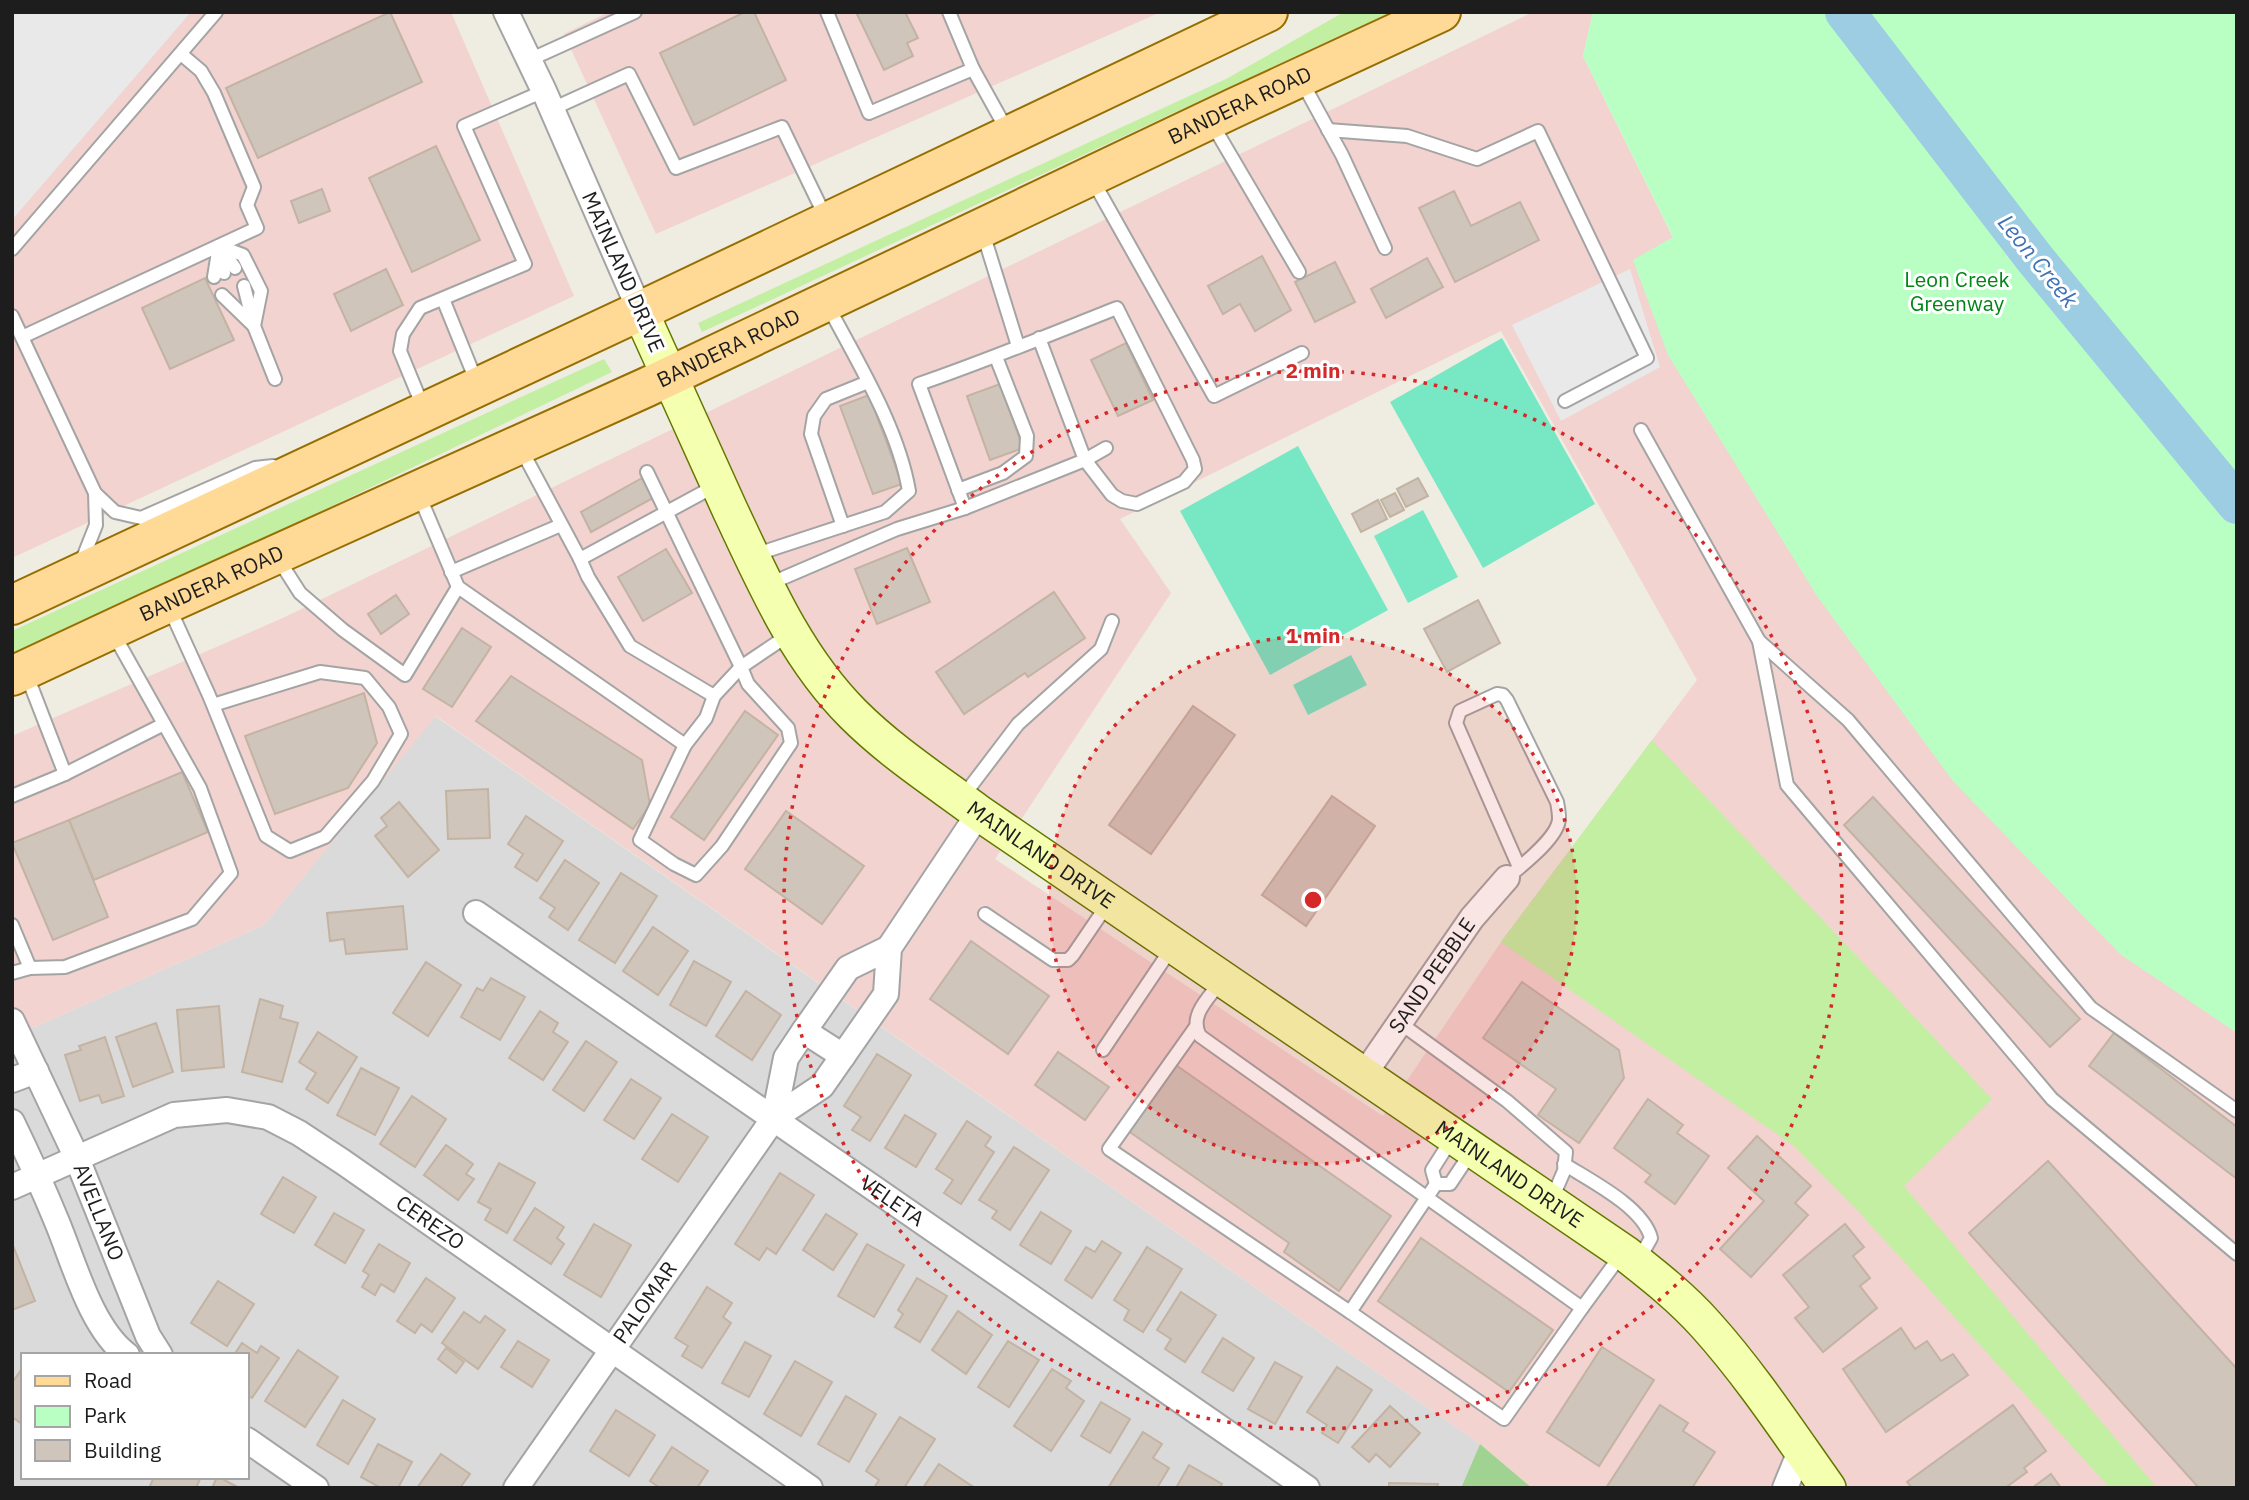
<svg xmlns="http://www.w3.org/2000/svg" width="2249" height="1500" font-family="'IBM Plex Sans',sans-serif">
  <rect width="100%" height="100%" fill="#efece2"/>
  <path fill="#dbdada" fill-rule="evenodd" d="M435,716L1480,1444L1461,1488H12V1037L264,925ZM23,1355H247V1477H23Z"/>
  <g fill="#f2d3cf" fill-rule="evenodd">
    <polygon points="12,12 451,12 574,296 12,558"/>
    <polygon points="609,12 1161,12 656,234 564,34"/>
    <path d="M1533,12H1593L1583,56L1673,238L2237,1033V1488H1532L1480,1444L436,716L264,925L12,1037V736L285,617ZM1501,331L1697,680L1503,939L1383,1116L995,859L1171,593L1120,519Z"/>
  </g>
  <g fill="#c2efa2">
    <polygon points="1344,12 1391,12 702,332 698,323 1226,79"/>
    <polygon points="604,359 612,372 12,659 12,631"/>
    <polygon points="1652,740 1992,1099 1904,1186 2157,1488 2110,1488 1857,1210 1794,1146 1501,942"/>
  </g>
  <polygon fill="#a0d392" points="1480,1444 1532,1488 1461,1488"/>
  <polygon fill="#b9ffc4" points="1593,12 2237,12 2237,1033 2120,954 1953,781 1817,596 1668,355 1633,260 1673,237 1583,56"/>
  <g fill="#77e7c4">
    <polygon points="1502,338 1595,504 1483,568 1390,402"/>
    <polygon points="1298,446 1388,610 1270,675 1180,511"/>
    <polygon points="1423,510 1458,577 1408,603 1374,536"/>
    <polygon points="1351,655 1367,685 1308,715 1293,685"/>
  </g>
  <g fill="#e9e9e9">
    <polygon points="12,12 191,12 12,220"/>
    <polygon points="1630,269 1660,367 1561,421 1512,325"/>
  </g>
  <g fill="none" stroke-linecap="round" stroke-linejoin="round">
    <polyline stroke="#9dcde2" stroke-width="40" points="1845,12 2035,259 2237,504"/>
  </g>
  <g fill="#d0c5ba" stroke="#c3b3a3" stroke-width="2">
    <polygon points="390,12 422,82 258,158 226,88"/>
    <polygon points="745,12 754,12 786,80 694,125 660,53"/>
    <polygon points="856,12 905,12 918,38 907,43 913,56 884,70"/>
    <polygon points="436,146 480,240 412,272 369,178"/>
    <polygon points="322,189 330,211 299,223 291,201"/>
    <polygon points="1454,191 1471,226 1520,202 1539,240 1455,282 1419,208"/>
    <polygon points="1262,256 1291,310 1255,331 1240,304 1223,314 1208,286"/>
    <polygon points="1427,258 1443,287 1386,318 1371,289"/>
    <polygon points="1335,262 1355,302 1315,322 1295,282"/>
    <polygon points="386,269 403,305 351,331 334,294"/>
    <polygon points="205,278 234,340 170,369 142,308"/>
    <polygon points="1126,343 1153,400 1118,416 1091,360"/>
    <polygon points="1000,384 1023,448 990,460 967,396"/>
    <polygon points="869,395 902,484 873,494 840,406"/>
    <polygon points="642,478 653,498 591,532 581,512"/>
    <polygon points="1418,478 1428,496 1406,507 1397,489"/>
    <polygon points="1395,493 1404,510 1390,517 1381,500"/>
    <polygon points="1378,500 1387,519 1361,532 1352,514"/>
    <polygon points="907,548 930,602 877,624 855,569"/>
    <polygon points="666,549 692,593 643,621 618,577"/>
    <polygon points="1054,592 1085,638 1028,677 1025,673 964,714 936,672"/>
    <polygon points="396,595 409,614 381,634 368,614"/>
    <polygon points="1478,600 1500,643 1447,672 1424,629"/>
    <polygon points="462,628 491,647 452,707 423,689"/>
    <polygon points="511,676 642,760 650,805 633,829 476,721"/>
    <polygon points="364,693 377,743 348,788 275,814 245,736"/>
    <polygon points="1193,706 1235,735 1151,854 1109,825"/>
    <polygon points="745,711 778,735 704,840 671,817"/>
    <polygon points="182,772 208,832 94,880 69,820"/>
    <polygon points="488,789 490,838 448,839 446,791"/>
    <polygon points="1332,796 1375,826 1306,926 1262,895"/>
    <polygon points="1873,797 2080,1019 2050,1047 1844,825"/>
    <polygon points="399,802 439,850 408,877 375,836 387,826 381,818"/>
    <polygon points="786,811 864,866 822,924 745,869"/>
    <polygon points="526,816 563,841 537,881 515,867 523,854 508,844"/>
    <polygon points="69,820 108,917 53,940 12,843"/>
    <polygon points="565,860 599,883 568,930 549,917 555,908 540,898"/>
    <polygon points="621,873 657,896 615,963 579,940"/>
    <polygon points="403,906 407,949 346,954 344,939 330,941 327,913"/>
    <polygon points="653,927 688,951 658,995 623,971"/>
    <polygon points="971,941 1049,996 1008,1054 930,999"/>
    <polygon points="694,961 731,982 706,1026 670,1005"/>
    <polygon points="426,962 461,985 428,1036 393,1013"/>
    <polygon points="491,978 525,997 500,1040 461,1017 477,988 483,991"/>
    <polygon points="1522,982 1619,1050 1624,1078 1579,1143 1538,1115 1556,1089 1483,1038"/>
    <polygon points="746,991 781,1015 752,1060 716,1036"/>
    <polygon points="260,999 283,1006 280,1018 298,1023 282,1082 242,1072"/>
    <polygon points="219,1006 224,1067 182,1071 177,1010"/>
    <polygon points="540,1011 558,1023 553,1032 568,1042 543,1080 509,1058"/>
    <polygon points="156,1023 173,1072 133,1087 116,1037"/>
    <polygon points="318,1032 357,1057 328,1103 306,1089 316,1073 299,1062"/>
    <polygon points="2114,1033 2237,1127 2237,1179 2089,1066"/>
    <polygon points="105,1037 124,1096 102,1103 99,1095 80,1101 65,1055 81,1050 79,1046"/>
    <polygon points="586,1041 617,1062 584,1111 553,1090"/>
    <polygon points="1058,1052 1109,1087 1085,1120 1035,1085"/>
    <polygon points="877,1054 911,1075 870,1141 852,1130 861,1117 844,1106"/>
    <polygon points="1173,1063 1391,1216 1339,1291 1284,1252 1289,1243 1127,1130"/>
    <polygon points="361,1068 399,1088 375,1135 337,1115"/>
    <polygon points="631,1079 661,1098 634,1139 604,1120"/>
    <polygon points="412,1096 446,1119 415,1167 380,1144"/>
    <polygon points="1648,1099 1683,1125 1677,1133 1709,1156 1675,1204 1645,1182 1651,1175 1614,1148"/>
    <polygon points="672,1114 708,1137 678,1182 642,1159"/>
    <polygon points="905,1115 936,1134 916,1167 885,1148"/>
    <polygon points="967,1121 991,1137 985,1146 994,1152 961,1204 944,1193 953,1180 936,1169"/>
    <polygon points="1757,1136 1811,1186 1795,1203 1808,1215 1751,1277 1720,1249 1764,1201 1728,1168"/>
    <polygon points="446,1145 473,1164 466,1174 474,1179 458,1200 424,1175"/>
    <polygon points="1014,1147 1049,1170 1010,1230 992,1218 997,1211 979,1200"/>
    <polygon points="2048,1161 2237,1369 2237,1488 2199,1488 1969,1233"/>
    <polygon points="499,1163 535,1183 507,1233 485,1220 491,1209 478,1202"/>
    <polygon points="780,1173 814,1195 776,1254 767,1248 759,1260 735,1244"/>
    <polygon points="283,1177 316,1197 294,1233 261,1214"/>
    <polygon points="535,1208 564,1227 557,1238 564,1244 551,1264 514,1240"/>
    <polygon points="1041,1212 1071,1231 1051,1264 1020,1245"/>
    <polygon points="334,1213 364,1230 345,1263 315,1245"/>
    <polygon points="826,1214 857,1234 833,1270 803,1250"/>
    <polygon points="594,1224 631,1245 601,1297 564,1275"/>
    <polygon points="1845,1224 1864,1247 1853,1256 1870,1278 1860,1286 1877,1308 1823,1352 1795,1318 1809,1307 1783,1275"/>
    <polygon points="1421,1238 1553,1330 1509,1392 1378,1301"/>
    <polygon points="1102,1241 1121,1253 1092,1298 1065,1280 1086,1247 1095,1252"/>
    <polygon points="12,1243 35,1301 12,1310"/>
    <polygon points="379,1244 410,1263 394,1292 381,1284 375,1295 362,1287 369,1275 363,1271"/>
    <polygon points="867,1244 904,1265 874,1317 838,1296"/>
    <polygon points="1147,1247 1182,1269 1143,1332 1124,1320 1129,1310 1114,1300"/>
    <polygon points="426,1278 455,1298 432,1332 421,1324 415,1333 397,1321"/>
    <polygon points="917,1278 947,1296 920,1342 895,1327 903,1314 898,1310"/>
    <polygon points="218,1281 254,1304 227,1346 191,1323"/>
    <polygon points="707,1287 732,1303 723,1317 731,1323 702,1368 682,1356 688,1346 675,1338"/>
    <polygon points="1181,1292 1216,1315 1185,1362 1165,1349 1171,1339 1157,1330"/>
    <polygon points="958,1311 992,1335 966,1374 932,1350"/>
    <polygon points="464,1312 480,1323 485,1316 505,1330 478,1369 442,1343"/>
    <polygon points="1901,1328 1915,1349 1927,1341 1941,1361 1953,1354 1968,1375 1886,1432 1843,1369"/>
    <polygon points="1223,1338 1254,1358 1233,1391 1202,1372"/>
    <polygon points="518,1341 549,1360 532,1387 501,1367"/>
    <polygon points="1008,1341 1039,1360 1009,1407 978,1387"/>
    <polygon points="745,1342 771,1356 749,1397 722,1383"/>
    <polygon points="242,1343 257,1353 261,1346 279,1358 252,1398 247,1395 247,1355 234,1355"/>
    <polygon points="1602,1347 1654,1380 1599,1466 1547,1432"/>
    <polygon points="446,1348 464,1362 456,1373 438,1359"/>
    <polygon points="298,1350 338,1377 305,1427 265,1401"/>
    <polygon points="795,1361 832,1382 801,1436 764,1414"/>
    <polygon points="1275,1362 1302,1377 1275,1424 1248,1409"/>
    <polygon points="23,1367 23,1423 22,1424 12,1417 12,1383"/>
    <polygon points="1337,1367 1372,1390 1338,1443 1322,1433 1327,1425 1307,1412"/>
    <polygon points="1052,1369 1071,1381 1066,1388 1084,1401 1051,1451 1014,1426"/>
    <polygon points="846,1396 876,1414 849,1462 818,1444"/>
    <polygon points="343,1400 375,1419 348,1464 317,1445"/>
    <polygon points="1101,1402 1130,1419 1110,1453 1081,1436"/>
    <polygon points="1660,1405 1688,1423 1683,1431 1715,1452 1692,1488 1606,1488"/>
    <polygon points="2013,1405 2046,1451 2024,1468 2027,1472 2005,1488 1912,1488 1907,1482"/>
    <polygon points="1390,1406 1420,1433 1390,1467 1376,1454 1369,1462 1352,1447"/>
    <polygon points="616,1410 655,1435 629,1476 590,1451"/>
    <polygon points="900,1417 935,1439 904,1488 874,1488 879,1480 866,1471"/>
    <polygon points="1143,1432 1162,1444 1153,1458 1169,1468 1157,1488 1108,1488"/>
    <polygon points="378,1444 412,1462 398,1488 381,1488 361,1477"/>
    <polygon points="672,1447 708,1471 697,1488 660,1488 650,1481"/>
    <polygon points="441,1454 470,1474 460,1488 417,1488"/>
    <polygon points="939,1464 975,1488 923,1488"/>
    <polygon points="1189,1465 1222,1484 1220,1488 1176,1488"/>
    <polygon points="2051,1474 2061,1488 2032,1488"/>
    <polygon points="154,1477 201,1477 196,1488 149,1488"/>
    <polygon points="217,1477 219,1477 239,1488 212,1488"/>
    <polygon points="1389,1483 1438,1484 1437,1488 1389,1488"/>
  </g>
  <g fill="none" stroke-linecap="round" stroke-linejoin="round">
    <g stroke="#a4a4a4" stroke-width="16">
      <g id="lane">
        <polyline points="827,12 869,113 973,69 1008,132"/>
        <polyline points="949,12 973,69"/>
        <polyline points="529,60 635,12"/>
        <polyline points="1301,80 1342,155 1385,248"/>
        <polyline points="552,109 629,74 676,168 782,127 826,218"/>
        <polyline points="1211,122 1299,272"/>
        <polyline points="1328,130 1407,136 1477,159 1538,131 1647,358 1565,401"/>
        <polyline points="1092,179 1214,396 1302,353"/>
        <polyline points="983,233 1018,346"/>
        <polyline points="12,249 216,12"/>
        <polyline points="224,273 219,246 235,268"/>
        <polyline points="214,277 219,246 243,255 261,291 254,326 222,295"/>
        <polyline points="244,286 253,322"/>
        <polyline points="443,299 477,383"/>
        <polyline points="12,316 95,493 115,512 141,518 255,468 273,466"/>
        <polyline points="254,326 275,379"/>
        <polyline points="22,337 257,228 247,205 254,187 214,93 201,71 181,54"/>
        <path d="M1039,338L1085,460L965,508L919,384C986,361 1051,334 1117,308L1193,460L1195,469L1184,482L1137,504L1122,501L1112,495L1085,460L1106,448"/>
        <polyline points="423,407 400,351 403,334 420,308 525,264 464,126 544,91"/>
        <polyline points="1641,430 1759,641 1787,785 2052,1099 2237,1254"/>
        <polyline points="521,449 580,559 715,486"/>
        <polyline points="647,472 741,667 790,634"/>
        <polyline points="958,490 1003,473 1026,456 1027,436 996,357"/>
        <polyline points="419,495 458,587 685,745 706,718 714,696 630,646 588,577 580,559"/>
        <polyline points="843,526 811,434 814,416 826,399 868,382"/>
        <path d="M754,555L885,512L909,491C898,427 858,363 828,306"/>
        <polyline points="277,557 300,593 343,630 405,675 458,587"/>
        <polyline points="81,563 96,525 95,493"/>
        <polyline points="451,572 561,525"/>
        <polyline points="769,584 897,529 965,508"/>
        <polyline points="169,607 208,693 213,705 266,836 290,851 325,837 373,781 401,734 389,707 365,678 320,672 213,705"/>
        <polyline points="1759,641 1848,720 2091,1008 2237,1111"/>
        <polyline points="26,673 65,774"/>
        <polyline points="685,745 640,840 674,864 696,875 722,846 791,743 788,728 748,684 741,667 714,696"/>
        <polyline points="12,796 65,774 164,724"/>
        <polyline points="961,799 1018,724 1101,649 1112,621"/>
        <path d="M1507,878C1521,866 1558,838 1559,819C1559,814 1558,807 1557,802L1507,700L1503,695L1497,694L1460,711L1456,723L1519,867"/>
        <polyline points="985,914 1053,960 1068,960 1073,955 1107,905"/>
        <polyline points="12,925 30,968"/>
        <polyline points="12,973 30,968 65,967 192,919 231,873 200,788 113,633"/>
        <path d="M1222,980C1210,997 1188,1015 1200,1036L1582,1308L1621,1255"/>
        <polyline points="1400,1023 1507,1101 1566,1152 1564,1171 1551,1201"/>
        <polyline points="1195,1028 1109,1149 1350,1312 1436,1184"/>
        <polyline points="1103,1050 1173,946"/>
        <polyline points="1453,1137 1432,1170 1436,1184 1450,1184 1472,1151"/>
        <path d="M1564,1164C1591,1181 1643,1207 1651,1238L1638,1261"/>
        <polyline points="1350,1312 1504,1419 1582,1308"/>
      </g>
    </g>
    <g stroke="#a4a4a4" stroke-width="28">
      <g id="street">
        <polyline points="506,12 544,91 640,311"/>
        <path id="s1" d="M476,913L1307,1488"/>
        <path id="s2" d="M12,1021L76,1156L148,1336L160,1355"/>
        <polyline points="804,1031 843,1056"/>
        <path id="s3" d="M1363,1076L1472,918L1507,878"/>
        <polyline points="12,1080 36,1071"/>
        <polyline points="774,1118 786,1058 804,1031 848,968 889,948"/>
        <path d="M12,1122C28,1155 43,1188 57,1222C74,1263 91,1328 127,1355"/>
        <path id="s4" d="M12,1187L174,1115L227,1110L268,1117L299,1133L343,1162L810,1488"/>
        <polyline points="247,1440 316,1488"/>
        <path id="s5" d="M516,1488L774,1118L822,1086L886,994L889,948L979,813"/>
        <polyline points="1785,1488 1801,1449"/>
      </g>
    </g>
    <g stroke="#627800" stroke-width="38">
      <g id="secondary">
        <path id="s6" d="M640,311C670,377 700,444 730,510C764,582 796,657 853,714C891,752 936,781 979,813L1626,1254C1654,1276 1682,1298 1706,1325C1751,1375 1789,1433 1828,1488"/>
      </g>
    </g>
    <g stroke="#966f00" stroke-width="42">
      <g id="primary">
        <polyline points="12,605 640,311 1268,12"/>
        <path id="s7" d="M12,676L149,612L647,387L1234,108L1441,12"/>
      </g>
    </g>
    <use href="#lane" stroke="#fff" stroke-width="12"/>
    <use href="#street" stroke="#fff" stroke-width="24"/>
    <use href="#secondary" stroke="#f5ffb0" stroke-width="35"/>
    <use href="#primary" stroke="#ffda97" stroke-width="38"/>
  </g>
  <circle cx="1313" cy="900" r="264" fill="#d62828" fill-opacity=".12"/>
  <g fill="none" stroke="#d62828" stroke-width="3.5" stroke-dasharray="3.5 7">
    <circle cx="1313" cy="900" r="264"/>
    <circle cx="1313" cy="900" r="529"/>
  </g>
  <g text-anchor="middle" stroke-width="6" stroke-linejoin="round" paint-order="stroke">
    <g font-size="21" fill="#1d1d1d" stroke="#fff">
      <text dy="7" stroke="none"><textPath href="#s7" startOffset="1354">BANDERA ROAD</textPath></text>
      <text transform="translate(623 272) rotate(66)" y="7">MAINLAND DRIVE</text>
      <text dy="7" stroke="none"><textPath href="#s7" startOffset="788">BANDERA ROAD</textPath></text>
      <text dy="7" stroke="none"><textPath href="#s7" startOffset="220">BANDERA ROAD</textPath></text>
      <text dy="7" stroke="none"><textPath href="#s6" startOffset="693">MAINLAND DRIVE</textPath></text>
      <text dy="7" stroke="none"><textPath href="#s3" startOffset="122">SAND PEBBLE</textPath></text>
      <text dy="7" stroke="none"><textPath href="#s6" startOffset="1260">MAINLAND DRIVE</textPath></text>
      <text dy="7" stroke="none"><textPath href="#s1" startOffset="506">VELETA</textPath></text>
      <text dy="7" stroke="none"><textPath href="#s2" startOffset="210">AVELLANO</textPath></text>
      <text dy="7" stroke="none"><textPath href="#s4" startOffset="466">CEREZO</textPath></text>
      <text dy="7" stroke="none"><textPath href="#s5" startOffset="226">PALOMAR</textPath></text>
    </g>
    <g font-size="21" fill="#008615" stroke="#fff">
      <text x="1957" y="287">Leon Creek<tspan x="1957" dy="24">Greenway</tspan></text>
    </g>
    <g font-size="23" font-style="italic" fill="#4072b6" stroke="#fff">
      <text transform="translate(2038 261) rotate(51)" y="8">Leon Creek</text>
    </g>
  </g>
  <circle cx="1313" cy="900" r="10" fill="#d62828" stroke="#fff" stroke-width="3.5"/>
  <g font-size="21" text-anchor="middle" font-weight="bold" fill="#d62828" stroke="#fff" stroke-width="6" stroke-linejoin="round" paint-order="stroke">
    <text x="1313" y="378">2 min</text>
    <text x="1313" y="643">1 min</text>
  </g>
  <rect width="2249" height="1500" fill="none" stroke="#1d1d1d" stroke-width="28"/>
  <rect x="21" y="1353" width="228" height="126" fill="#ffffff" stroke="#a5a5a5" stroke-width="2"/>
  <rect x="35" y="1376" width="35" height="10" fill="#ffda97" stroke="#a5a5a5" stroke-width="2"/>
  <text x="84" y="1388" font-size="21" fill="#1d1d1d">Road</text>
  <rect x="35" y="1406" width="35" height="21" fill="#b9ffc4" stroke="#a5a5a5" stroke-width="2"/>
  <text x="84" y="1423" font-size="21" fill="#1d1d1d">Park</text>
  <rect x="35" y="1440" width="35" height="21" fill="#d0c5ba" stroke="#a5a5a5" stroke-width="2"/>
  <text x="84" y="1458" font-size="21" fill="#1d1d1d">Building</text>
</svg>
